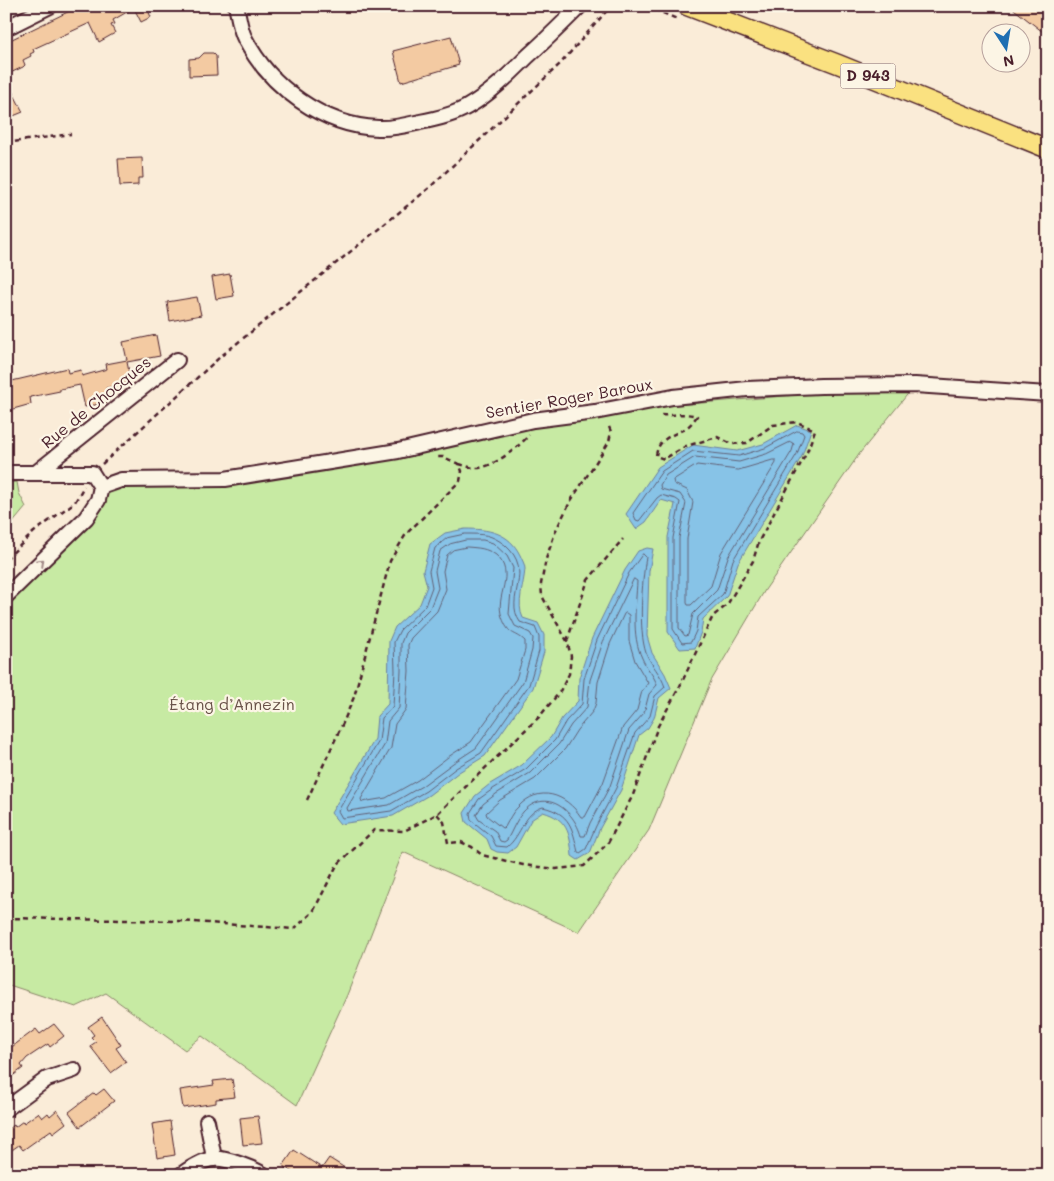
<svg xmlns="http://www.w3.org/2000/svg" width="1054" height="1181" font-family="Mali,sans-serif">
  <rect width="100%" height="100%" fill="#faecd8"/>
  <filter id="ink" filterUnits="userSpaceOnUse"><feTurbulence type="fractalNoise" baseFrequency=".02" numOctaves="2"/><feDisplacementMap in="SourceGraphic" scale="10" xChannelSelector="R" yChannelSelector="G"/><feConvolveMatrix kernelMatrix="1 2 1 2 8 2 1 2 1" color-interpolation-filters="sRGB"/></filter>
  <g filter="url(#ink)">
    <g fill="#c7eaa3" stroke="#888467">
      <polygon points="915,385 860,453 765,590 711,681 649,830 579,932 403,852 347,995 297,1105 202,1036 185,1050 106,993 76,1007 6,984 6,604 14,598 104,486 225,479 595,412"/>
      <polygon points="17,482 19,493 26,507 6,531 6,483"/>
    </g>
    <g fill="#87c3e7" stroke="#6f819c">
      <polygon points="797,425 811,430 802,456 738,563 727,596 703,619 701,632 695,648 680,649 668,632 668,537 675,504 661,500 646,522 636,529 626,514 658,467 693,445 737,451 763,444"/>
      <path d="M465,529C488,529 509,532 520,555C522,560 525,564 525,569C524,585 516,604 523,618L538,623L544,635V652L533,688L485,756L459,772L429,795L393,816L340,824L331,813L375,739L377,716L388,704L389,641L395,627L420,604L427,586L423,571L430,544L445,533Z"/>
      <path d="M647,548L653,549L649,571L647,636L652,653L665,674L671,688L659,698L654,718L648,728L639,735L621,790L600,828L590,853L578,860L572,856C570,832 567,819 543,812L531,820L516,847L508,853L497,852L491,849L487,839L466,822L464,813L475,796L490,784L522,765L551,737L562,718L578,701L579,678L592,638L625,570L638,551Z"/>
    </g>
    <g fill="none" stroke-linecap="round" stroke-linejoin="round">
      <g stroke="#626176" stroke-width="1">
        <polygon points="797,431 802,432 804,435 797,454 733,560 723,594 698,617 696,631 691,642 682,643 673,629 673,538 680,502 676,499 661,495 657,498 639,521 636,520 633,513 662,471 693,451 739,456 765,448"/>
        <polygon points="791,442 794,444 792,451 728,557 717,590 693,614 688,635 685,636 679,628 679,538 686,503 680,494 661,489 660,485 666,475 695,457 739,462 766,454"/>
        <polygon points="773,460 776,460 776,463 721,553 711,586 691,605 688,605 687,603 687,539 693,502 687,490 674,484 673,480 697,465 738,470"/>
        <path d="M465,534C483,534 491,534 505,545C536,572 503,597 520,622L535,627L539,637V651L529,685L481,753L456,768L426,791L391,811L342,818L338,811L379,741L382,718L393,706L395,671L394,642L400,630L425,606L432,587L429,571L435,548L447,538Z"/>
        <polygon points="466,540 483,540 493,543 507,556 513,568 509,614 515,626 530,633 533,638 532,650 523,682 476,748 453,763 422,786 389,805 348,811 347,808 385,744 388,721 399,708 401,671 401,643 405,633 430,608 438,588 435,571 440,551 450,544"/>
        <path d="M467,547C479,548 486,548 496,555C517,574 494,596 502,617C509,637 515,631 525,641V650L516,679L471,742L448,757L418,780L386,798L362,802L361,799L391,748L395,724L406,709L409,671L408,645L411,638L437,611L446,589L443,571L447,555L453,550Z"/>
        <path d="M643,554L646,557C642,582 638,629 646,653C651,665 661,674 665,687L655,696L650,716L635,733L616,788L596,826L586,849L580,853L578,852C572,828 571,814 543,807C523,813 522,835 507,847L496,846L491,836L471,820L470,813L479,799L493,789L526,769L555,740L566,721L582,704L584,679L597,640L629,573Z"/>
        <path d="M634,579L637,581C636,605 631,635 642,658C646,668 654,675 657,685L649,694L644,713L629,730L610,786L590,823L585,836H581C574,810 546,787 523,812C516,820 512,831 507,840L504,842L500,841L495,831L479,820L476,815L483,804L496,794L530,773L559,744L571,725L587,707L590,680L603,642Z"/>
        <path d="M626,613L629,615V641L635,661L648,683L642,691L637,710L623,727L603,783L585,817H581C566,794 539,784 518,807C512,812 509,820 505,827L502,828L487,816L486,813L500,800L535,779L565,749L577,730L593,711L596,703L598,682L610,644L624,614Z"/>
      </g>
    </g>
    <g fill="#f3caa2" stroke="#4a1f2b">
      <polygon points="80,6 146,6 151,17 141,22 134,8 113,20 115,24 111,25 115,33 99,42 90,23 33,49 34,52 30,54 31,56 23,60 25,65 23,67 6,75 6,42"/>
      <polygon points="1010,6 1048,6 1048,36"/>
      <polygon points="451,36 459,65 401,82 393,51"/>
      <polygon points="204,53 213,53 216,56 217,75 189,76 189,59 199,58"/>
      <polygon points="6,79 23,112 6,119"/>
      <polygon points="142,158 143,178 138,178 138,185 120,186 118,159"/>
      <polygon points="230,274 234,296 216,299 212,277"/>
      <polygon points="197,297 201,315 170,321 167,302"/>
      <polygon points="156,335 160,356 127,362 131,382 106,388 109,402 85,407 80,385 60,389 60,391 30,397 31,404 6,411 6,378 11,377 12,381 67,368 68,373 81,370 82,376 107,369 106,364 127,360 123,342"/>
      <polygon points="102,1017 121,1045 116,1048 126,1062 111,1073 90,1046 96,1042 91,1037 94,1035 88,1027"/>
      <polygon points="54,1024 64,1036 50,1047 48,1044 27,1058 21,1065 23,1068 6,1081 6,1060 13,1055 9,1049 36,1029 40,1034"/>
      <polygon points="232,1079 235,1097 216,1099 216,1103 183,1108 180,1090 214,1085 213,1081"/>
      <polygon points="104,1089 114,1101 80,1127 69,1112 94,1093 96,1095"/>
      <polygon points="57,1110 66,1123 53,1133 51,1130 23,1150 19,1145 6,1154 6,1130 14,1125 15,1127 23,1121 24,1123 38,1113 42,1118 48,1113 50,1116"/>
      <polygon points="258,1116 262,1143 243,1145 240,1118"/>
      <polygon points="170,1121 175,1155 157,1158 152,1124"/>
      <polygon points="294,1150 322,1168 329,1158 356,1175 297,1175 283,1166"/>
    </g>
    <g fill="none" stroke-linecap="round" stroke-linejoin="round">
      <g stroke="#4a1f2b" stroke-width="18">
        <g id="minor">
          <path d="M236,6C239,17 240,30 245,39C270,87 323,126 378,128C392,129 407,125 420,122C436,119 453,115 467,107C490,94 509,75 528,56C546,40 563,23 580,6"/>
          <polyline points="6,28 50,6"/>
          <polyline points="37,472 177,360"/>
          <polyline points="6,473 92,473 101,487"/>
          <polyline points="101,487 121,480 225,479 398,451 533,420 595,412 673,397 747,389 821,386 915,385 1048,394"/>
          <polyline points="6,596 86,518 98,500 101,487"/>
          <polyline points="6,1109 47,1079 74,1070"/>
          <polyline points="207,1121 214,1158"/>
          <path d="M181,1175C187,1170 205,1159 214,1159C225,1157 254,1169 264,1175"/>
        </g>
      </g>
      <g stroke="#4a1f2b" stroke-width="21">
        <polyline id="major" points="687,6 838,64 1048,149"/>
      </g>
      <g stroke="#4a1f2b" stroke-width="2.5" stroke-dasharray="5 4" stroke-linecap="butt">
        <polyline points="646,6 677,19"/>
        <polyline points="6,143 71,134"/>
        <polyline points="102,464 220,357 428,189 561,63 611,6"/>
        <path d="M459,464C467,466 475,470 483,467C498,463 519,447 529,435"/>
        <polyline points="6,559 34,532 75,502 84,486"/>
        <polyline points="567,641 588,580 623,539"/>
        <polyline points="307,800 343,723 354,697 390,561 406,534 460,481 462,471 459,464 443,457 436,457"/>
        <path d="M437,814L444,822L448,843L461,842L472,847L482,855L523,865L556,869L584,866L608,843L633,795L658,726L680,686L713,616L727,605L753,561L759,541L807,452L815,430L797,422L773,425L747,443L732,444L717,437L686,446L664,459L656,456C658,438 672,436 686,428C691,425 694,420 697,416C682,412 674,416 659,415"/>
        <polyline points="6,918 179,921 294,929 313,912 337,865 374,830 404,831 437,814 539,717 559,693 569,674 571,656 567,641 542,596 541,584 546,559 556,530 570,502 609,442 611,432 608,424"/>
      </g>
      <use href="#minor" stroke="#fcf5e5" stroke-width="14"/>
      <use href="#major" stroke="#fae180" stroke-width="18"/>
    </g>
    <defs><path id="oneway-chevron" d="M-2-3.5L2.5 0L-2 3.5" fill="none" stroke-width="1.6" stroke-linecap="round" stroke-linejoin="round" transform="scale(1.25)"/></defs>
    <use stroke="#a38a88" href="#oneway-chevron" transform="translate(41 562) rotate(-44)"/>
  </g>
  <g text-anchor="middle" stroke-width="4.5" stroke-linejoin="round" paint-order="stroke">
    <rect fill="#fcf5e5" stroke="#7f5f63" stroke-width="1" x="840.5" y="63.5" width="55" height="25" rx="4"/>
    <g font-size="15" font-weight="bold" fill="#4a1f2b">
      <text x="868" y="81">D 943</text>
    </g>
    <g font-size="16" fill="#4a1f2b" stroke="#fcf5e5">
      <text transform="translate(569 398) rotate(-10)" y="6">Sentier Roger Baroux</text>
      <text transform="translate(96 402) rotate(-39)" y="6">Rue de Chocques</text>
    </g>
    <g font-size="16" fill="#695249" stroke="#fcf5e5">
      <text x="232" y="710">Étang d’Annezin</text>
    </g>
  </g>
  <rect width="1054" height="1181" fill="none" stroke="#fcf5e5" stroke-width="25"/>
  <rect x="12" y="12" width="1029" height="1156" fill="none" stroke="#4a1f2b" stroke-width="2" filter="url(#ink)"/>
  <g transform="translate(1006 48) rotate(168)"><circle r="24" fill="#fcf5e5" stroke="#b59f9b"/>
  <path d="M0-4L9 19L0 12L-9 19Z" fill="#1f6fb2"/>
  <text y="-8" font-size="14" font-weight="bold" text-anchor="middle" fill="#4a1f2b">N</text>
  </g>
</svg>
